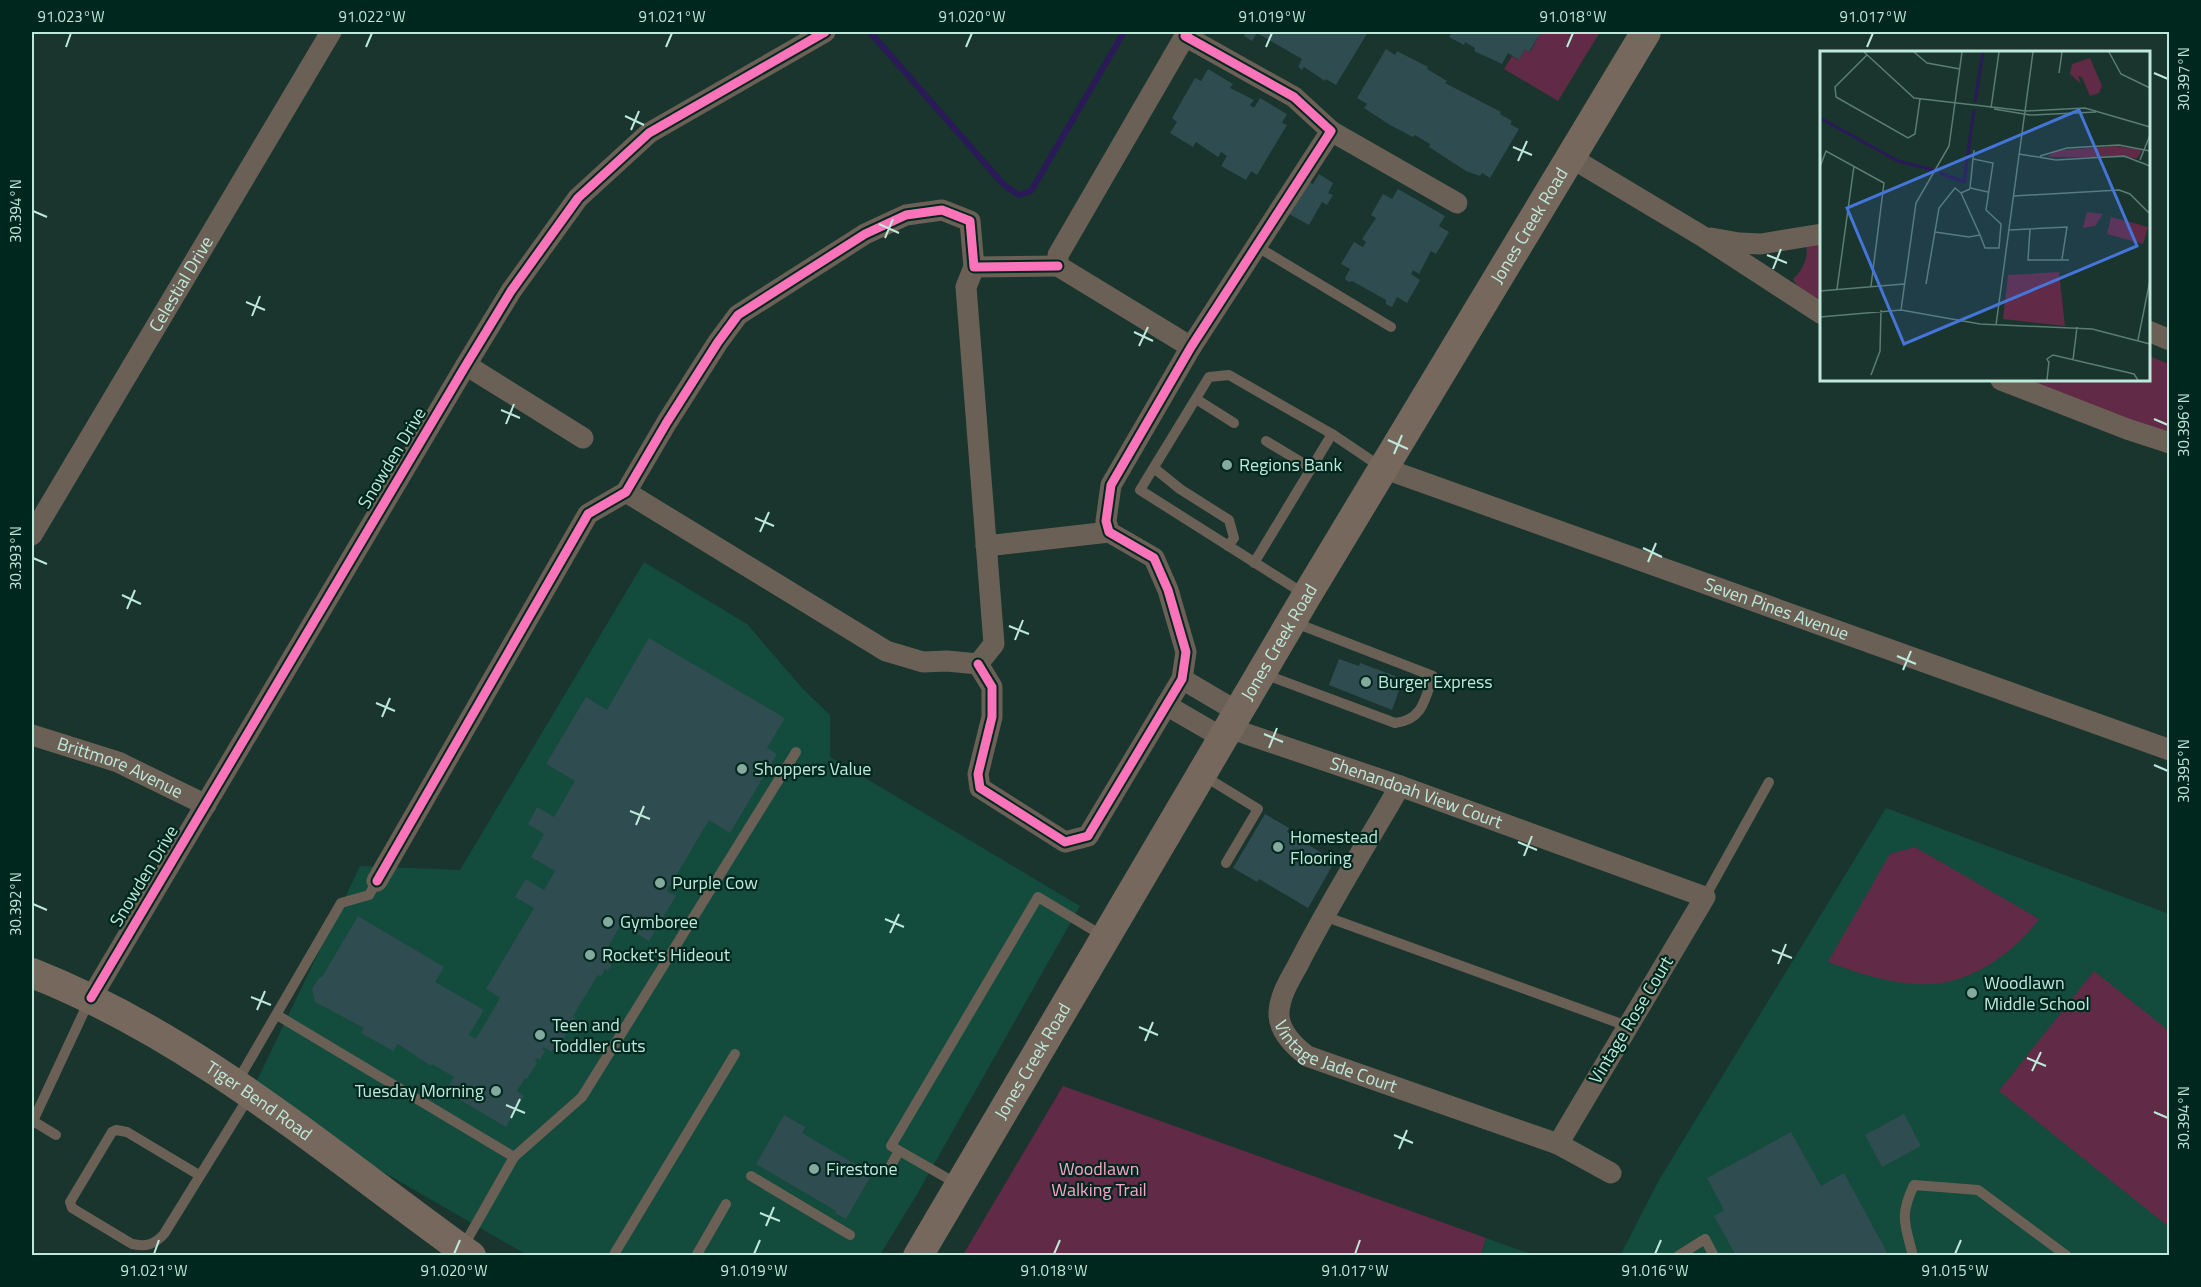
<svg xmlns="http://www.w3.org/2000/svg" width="2201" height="1287" font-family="'Titillium Web',sans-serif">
  <rect width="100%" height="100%" fill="#19352e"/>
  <g fill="#134b3c">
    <polygon points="644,562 747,624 803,689 830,715 830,757 1080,906 916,1196 880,1255 527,1255 250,1095 360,866 460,870"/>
    <polygon points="1886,808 2169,914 2169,1255 1620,1256 1659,1180"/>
    <polygon points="1486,1238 1534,1255 1481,1256"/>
  </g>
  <g fill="#612b47">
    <polygon points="1541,32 1600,32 1558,101 1504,69 1512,56 1519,60 1525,49 1530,52"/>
    <path d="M1821,241V304L1799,289L1793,279C1802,272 1809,257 1806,245Z"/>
    <polygon points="2149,356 2169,364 2169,435 2023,380 2148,380"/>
    <path d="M1915,847L2039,919C2016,951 1973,982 1932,984C1896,986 1861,974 1828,962L1890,854Z"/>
    <polygon points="2094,971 2169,1031 2169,1227 1999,1091"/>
    <polygon points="1063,1086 1486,1238 1481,1255 963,1255"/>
  </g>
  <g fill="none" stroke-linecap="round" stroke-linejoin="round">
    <polyline stroke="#2a1a58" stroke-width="6" points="870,32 1004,185 1019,195 1031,191 1124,32"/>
  </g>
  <g fill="#2f4c50">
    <polygon points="1246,32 1368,32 1336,85 1326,79 1325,81 1304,67 1302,70 1298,67 1302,59 1257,33 1252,41 1244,36"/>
    <polygon points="1446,32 1541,32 1529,52 1525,49 1519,60 1508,53 1502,64 1474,51 1475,48 1465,42 1464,45 1449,37 1451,34"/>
    <polygon points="1386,49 1395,55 1397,51 1428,67 1427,69 1447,81 1445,83 1501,112 1500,114 1512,121 1510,124 1519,129 1490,178 1482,173 1480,176 1466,171 1429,147 1430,144 1415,135 1413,137 1390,125 1364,108 1367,104 1357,98"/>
    <polygon points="1208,69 1233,84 1230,88 1254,100 1250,105 1254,108 1260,98 1287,114 1282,123 1287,125 1257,175 1251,171 1246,180 1221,166 1227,156 1221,152 1218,157 1196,142 1193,147 1170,133 1177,122 1172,118 1195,78 1201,81"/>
    <polygon points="1319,174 1333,183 1328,193 1333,195 1327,205 1322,202 1309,225 1289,214 1308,181 1313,184"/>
    <polygon points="1398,189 1445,216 1439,226 1449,232 1436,254 1431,251 1419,274 1413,270 1411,274 1420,280 1407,303 1397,297 1392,307 1386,304 1386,300 1352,281 1349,282 1346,280 1345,278 1350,269 1341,264 1354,242 1363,247 1366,242 1362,239 1376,218 1371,215 1383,194 1392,199"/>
    <polygon points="649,638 785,718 767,748 777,754 730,833 709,820 667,891 676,896 649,941 621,924 606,951 614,955 609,963 612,964 608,971 605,969 601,977 598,975 573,1016 576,1018 564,1038 559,1039 552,1052 543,1047 542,1049 545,1051 540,1060 537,1058 535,1061 537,1063 527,1079 525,1078 517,1091 524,1096 506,1127 445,1091 454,1077 432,1064 431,1066 398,1044 393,1051 361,1033 364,1028 315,1002 312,989 319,978 322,977 358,916 444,967 435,982 484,1010 469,1035 476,1039 500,998 486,989 534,908 515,897 526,879 544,890 555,871 531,857 544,834 528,824 537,807 554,817 575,781 546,764 586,697 607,710"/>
    <polygon points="1339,659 1359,666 1360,663 1403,679 1392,710 1329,685"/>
    <polygon points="1265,814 1289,828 1287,832 1335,861 1308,908 1259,879 1257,882 1233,868"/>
    <polygon points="1904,1114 1921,1146 1882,1167 1865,1135"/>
    <polygon points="784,1115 805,1127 802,1133 872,1174 846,1219 835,1213 836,1211 756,1164"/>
    <polygon points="1791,1132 1821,1186 1844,1173 1889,1256 1736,1256 1714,1216 1724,1210 1707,1178"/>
  </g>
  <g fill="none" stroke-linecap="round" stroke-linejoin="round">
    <g stroke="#6b6056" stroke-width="10">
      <polyline points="1256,246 1391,327"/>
      <polyline points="1196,399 1234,423"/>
      <polyline points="1266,441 1311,468"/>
      <polyline points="1154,468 1180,489 1229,520 1234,538 1228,546"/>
      <polyline points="1254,563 1332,434"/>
      <polyline points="1306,595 1140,490 1209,377 1229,375 1332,434 1381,467"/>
      <path d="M1264,674L1395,723C1423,720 1425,699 1433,676L1293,622"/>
      <polyline points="1204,776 1258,809 1226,863"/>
      <polyline points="1705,897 1769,782"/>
      <polyline points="1324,916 1627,1026"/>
      <polyline points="277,1015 514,1157 463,1247"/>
      <polyline points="237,1082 341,903 369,895 377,881"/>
      <polyline points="56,1135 33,1121 89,1001"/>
      <polyline points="514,1157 582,1097 796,752"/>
      <polyline points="889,1169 899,1151"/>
      <path d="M199,1175L127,1132L116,1130L112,1132L70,1202L72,1208L132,1244C146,1247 154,1245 164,1234L250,1095"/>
      <polyline points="751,1176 850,1235"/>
      <polyline points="959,1185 891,1146 1038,897 1103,936"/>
      <polyline points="613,1256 735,1054"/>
      <polyline points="696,1256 726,1204"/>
      <polyline points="1678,1256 1705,1239 1714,1256"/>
      <path d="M1913,1256C1905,1224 1899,1216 1914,1185L1978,1190L2067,1256"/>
    </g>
    <g stroke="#6b6056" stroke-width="21">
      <polyline points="1185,36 1058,255 1058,266 1191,347"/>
      <polyline points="1331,131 1457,203"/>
      <polyline points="1570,157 1702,236 1822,314"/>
      <polyline points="1711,238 1739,243 1761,244 1822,234"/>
      <polyline points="2148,331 2170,340"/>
      <polyline points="466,365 583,438"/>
      <polyline points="2001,380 2127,429 2170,443"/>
      <path id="s1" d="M1383,468L2170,750"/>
      <polyline points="626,492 886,651 923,662 947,661 978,664 994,644 966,287 974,267"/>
      <path id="s2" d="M32,535L331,32"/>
      <polyline points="986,546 1109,532"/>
      <polyline points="978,664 992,687 992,717 978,774 980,788 1065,842 1088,836 1182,679 1186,652 1168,590 1154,558 1109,532 1106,521 1111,485 1191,347 1331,131 1294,97 1185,36 1188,32"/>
      <polyline points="1182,679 1238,712"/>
      <polyline points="1166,705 1223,738"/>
      <path id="s3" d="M1229,728L1400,786L1705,897L1558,1144"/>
      <path id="s4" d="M32,735L118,762L206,805"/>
      <path id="s5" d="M1400,786C1367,843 1332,899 1302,957C1294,974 1280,992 1279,1012C1278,1030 1294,1046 1307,1056L1558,1144L1611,1173"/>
      <polyline points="377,881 588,514 626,492 667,422 718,342 738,315 865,234 906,215 942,210 970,221 974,267 1058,266"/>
      <polyline points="91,998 466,365 511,291 578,198 649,133 825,32"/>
    </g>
    <g stroke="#76685c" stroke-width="30">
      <path id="s6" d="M32,973C195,1037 330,1155 471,1256"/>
      <path id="s7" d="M918,1256L1307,595L1646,32"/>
    </g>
    <g stroke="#00271d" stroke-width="13">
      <g id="cycleway">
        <polyline points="978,664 992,687 992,717 978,774 980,788 1065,842 1088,836 1182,679 1186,652 1168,590 1154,558 1109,532 1106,521 1111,485 1191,347 1331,131 1294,97 1185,36 1188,32"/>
        <polyline points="377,881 588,514 626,492 667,422 718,342 738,315 865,234 906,215 942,210 970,221 974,267 1058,266"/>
        <polyline points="91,998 466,365 511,291 578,198 649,133 825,32"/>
      </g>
    </g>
    <use href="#cycleway" stroke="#fb73b8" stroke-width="9"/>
  </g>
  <path fill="none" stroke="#bee9da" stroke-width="2" d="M66,47L71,33M366,47L372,33M666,47L672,33M966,47L972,33M1266,47L1272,33M1567,47L1573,33M1867,47L1873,33M2154,73L2168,79M625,116L644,125M631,130L639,111M1513,147L1532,155M1518,161L1527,141M33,211L47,217M879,224L899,233M885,238L893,219M1767,255L1787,263M1773,269L1781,249M246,302L265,310M252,316L260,296M1134,332L1153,341M1139,346L1148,327M501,410L520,418M2154,419L2168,425M506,424L514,404M1388,440L1408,449M1394,454L1402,435M755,518L774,526M760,532L769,512M1643,548L1662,557M33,558L47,564M1648,562L1656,543M122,595L141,604M127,609L135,590M1009,626L1029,634M1015,640L1023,620M1897,656L1916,664M1903,670L1911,651M376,703L395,711M382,717L390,698M1264,734L1283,742M1269,748L1277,728M2154,765L2168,771M630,811L650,819M636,825L644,806M1518,842L1537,850M1524,856L1532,836M33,904L47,910M885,919L904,927M890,933L899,914M1772,950L1792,958M1778,964L1786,944M251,997L271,1005M257,1010L265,991M1139,1027L1158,1035M1145,1041L1153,1022M2027,1058L2046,1066M2032,1071L2041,1052M506,1105L525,1113M2154,1112L2168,1118M511,1118L520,1099M1394,1135L1413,1143M1399,1149L1407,1130M760,1213L780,1221M766,1226L774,1207M154,1254L159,1240M454,1254L460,1240M754,1254L760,1240M1054,1254L1060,1240M1355,1254L1360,1240M1655,1254L1661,1240M1955,1254L1961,1240"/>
  <g fill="#84aa9e" stroke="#00271d" stroke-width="2">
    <circle cx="1227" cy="465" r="6"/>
    <circle cx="1366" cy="682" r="6"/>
    <circle cx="742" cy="769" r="6"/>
    <circle cx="1278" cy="847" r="6"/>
    <circle cx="660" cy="883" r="6"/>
    <circle cx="608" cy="922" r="6"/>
    <circle cx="590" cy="955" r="6"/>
    <circle cx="1972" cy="993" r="6"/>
    <circle cx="540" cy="1035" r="6"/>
    <circle cx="496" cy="1091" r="6"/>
    <circle cx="814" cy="1169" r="6"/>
  </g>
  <g text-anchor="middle" stroke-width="4.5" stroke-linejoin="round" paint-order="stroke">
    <g font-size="18" fill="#bee9da" stroke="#00271d">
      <text dy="6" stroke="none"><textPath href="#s7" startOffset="1198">Jones Creek Road</textPath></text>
      <text dy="6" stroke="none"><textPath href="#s2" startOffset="292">Celestial Drive</textPath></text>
      <text transform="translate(392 458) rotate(-59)" y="6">Snowden Drive</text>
      <text dy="6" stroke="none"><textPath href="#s1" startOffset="418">Seven Pines Avenue</textPath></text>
      <text dy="6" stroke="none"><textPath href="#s7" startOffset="712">Jones Creek Road</textPath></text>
      <text dy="6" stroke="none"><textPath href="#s4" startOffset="94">Brittmore Avenue</textPath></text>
      <text dy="6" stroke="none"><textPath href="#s3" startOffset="198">Shenandoah View Court</textPath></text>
      <text transform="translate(144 876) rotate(-59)" y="6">Snowden Drive</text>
      <text transform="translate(1631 1020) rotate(-59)" y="6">Vintage Rose Court</text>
      <text dy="6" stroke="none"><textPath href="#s5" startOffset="336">Vintage Jade Court</textPath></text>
      <text dy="6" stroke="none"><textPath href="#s7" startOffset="226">Jones Creek Road</textPath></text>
      <text dy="6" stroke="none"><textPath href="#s6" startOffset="261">Tiger Bend Road</textPath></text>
    </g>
    <g font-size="18" fill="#bee9da" stroke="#00271d" text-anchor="start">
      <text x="1239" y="471">Regions Bank</text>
      <text x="1378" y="688">Burger Express</text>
      <text x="754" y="775">Shoppers Value</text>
      <text x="1290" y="843">Homestead<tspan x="1290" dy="21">Flooring</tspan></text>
      <text x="672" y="889">Purple Cow</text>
      <text x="620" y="928">Gymboree</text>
      <text x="602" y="961">Rocket's Hideout</text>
      <text x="1984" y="989">Woodlawn<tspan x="1984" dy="21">Middle School</tspan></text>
      <text x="552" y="1031">Teen and<tspan x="552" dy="21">Toddler Cuts</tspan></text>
      <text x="484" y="1097" text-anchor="end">Tuesday Morning</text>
      <text x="826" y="1175">Firestone</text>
    </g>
    <g font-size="18" fill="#fea4cc" stroke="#00271d">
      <text x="1099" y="1175">Woodlawn<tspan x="1099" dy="21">Walking Trail</tspan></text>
    </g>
  </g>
  <g transform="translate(1820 51)">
    <rect width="330" height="330" fill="#19352e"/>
    <path d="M270,7L282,35L279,42L270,45L262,26L258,25L261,33L250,23L252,13ZM295,95L322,99L318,107L228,106L233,100ZM267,161L283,163L275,175L263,177ZM291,166L328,176L323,193L287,183ZM239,221L245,275L183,268L188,224Z" fill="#612b47"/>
    <path fill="none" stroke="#2a1a58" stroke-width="3" d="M155,51L163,1M0,67L78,110L113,119M120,122L144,131L154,59"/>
    <path fill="none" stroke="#5b7d73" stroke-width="1.5" d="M44,1L94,47L206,60L265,57L330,76M94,1L107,12L140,18M289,1L301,23L330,37M47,4L15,36L16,46L88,87L95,83L100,48M239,22L242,1M171,57L179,1M174,58L210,64L276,61M154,99L153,108L173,112L166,159L181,173L179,197H165L160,184M199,103L236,109L304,105L330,115M220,105L247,97L299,94L330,100M153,108L150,137L168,141M320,109L330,84M0,116L6,100L64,132L51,235M194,145L299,139L310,143L330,163M210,178L208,209H249M189,179L247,176L242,208M115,181L149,186L160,184L141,142M106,233L119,157L135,137L141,142L150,138M17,238L34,115M0,240L84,233M81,259L96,152L129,95L142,1M0,266L81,259L160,273L272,278L330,293M176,274L213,1M318,289L330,229M253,309L257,276M229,312L227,308L233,304L314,323L318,329M51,324L60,300L61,259M227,329L229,310"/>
    <path fill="#4575d8" fill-opacity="0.15" stroke="#4575d8" stroke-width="3" d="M259,59L317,195L84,293L27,157Z"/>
    <rect width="330" height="330" fill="none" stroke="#bee9da" stroke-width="3"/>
  </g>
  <rect width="2201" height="1287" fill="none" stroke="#00271d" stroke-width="66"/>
  <rect x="33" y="33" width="2135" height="1221" fill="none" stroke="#bee9da" stroke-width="2"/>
  <g font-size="15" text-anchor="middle" fill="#bee9da">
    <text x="71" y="22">91.023°W</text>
    <text x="372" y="22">91.022°W</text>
    <text x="672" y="22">91.021°W</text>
    <text x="972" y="22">91.020°W</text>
    <text x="1272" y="22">91.019°W</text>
    <text x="1573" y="22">91.018°W</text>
    <text x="1873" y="22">91.017°W</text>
    <text transform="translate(2184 79) rotate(-90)" y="5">30.397°N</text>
    <text transform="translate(16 211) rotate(-90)" y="5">30.394°N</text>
    <text transform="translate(2184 425) rotate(-90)" y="5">30.396°N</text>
    <text transform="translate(16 558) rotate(-90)" y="5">30.393°N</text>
    <text transform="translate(2184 771) rotate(-90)" y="5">30.395°N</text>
    <text transform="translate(16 904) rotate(-90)" y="5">30.392°N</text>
    <text transform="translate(2184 1118) rotate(-90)" y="5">30.394°N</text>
    <text x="154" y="1276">91.021°W</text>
    <text x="454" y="1276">91.020°W</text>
    <text x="754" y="1276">91.019°W</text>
    <text x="1054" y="1276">91.018°W</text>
    <text x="1355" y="1276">91.017°W</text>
    <text x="1655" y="1276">91.016°W</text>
    <text x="1955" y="1276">91.015°W</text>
  </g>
</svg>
